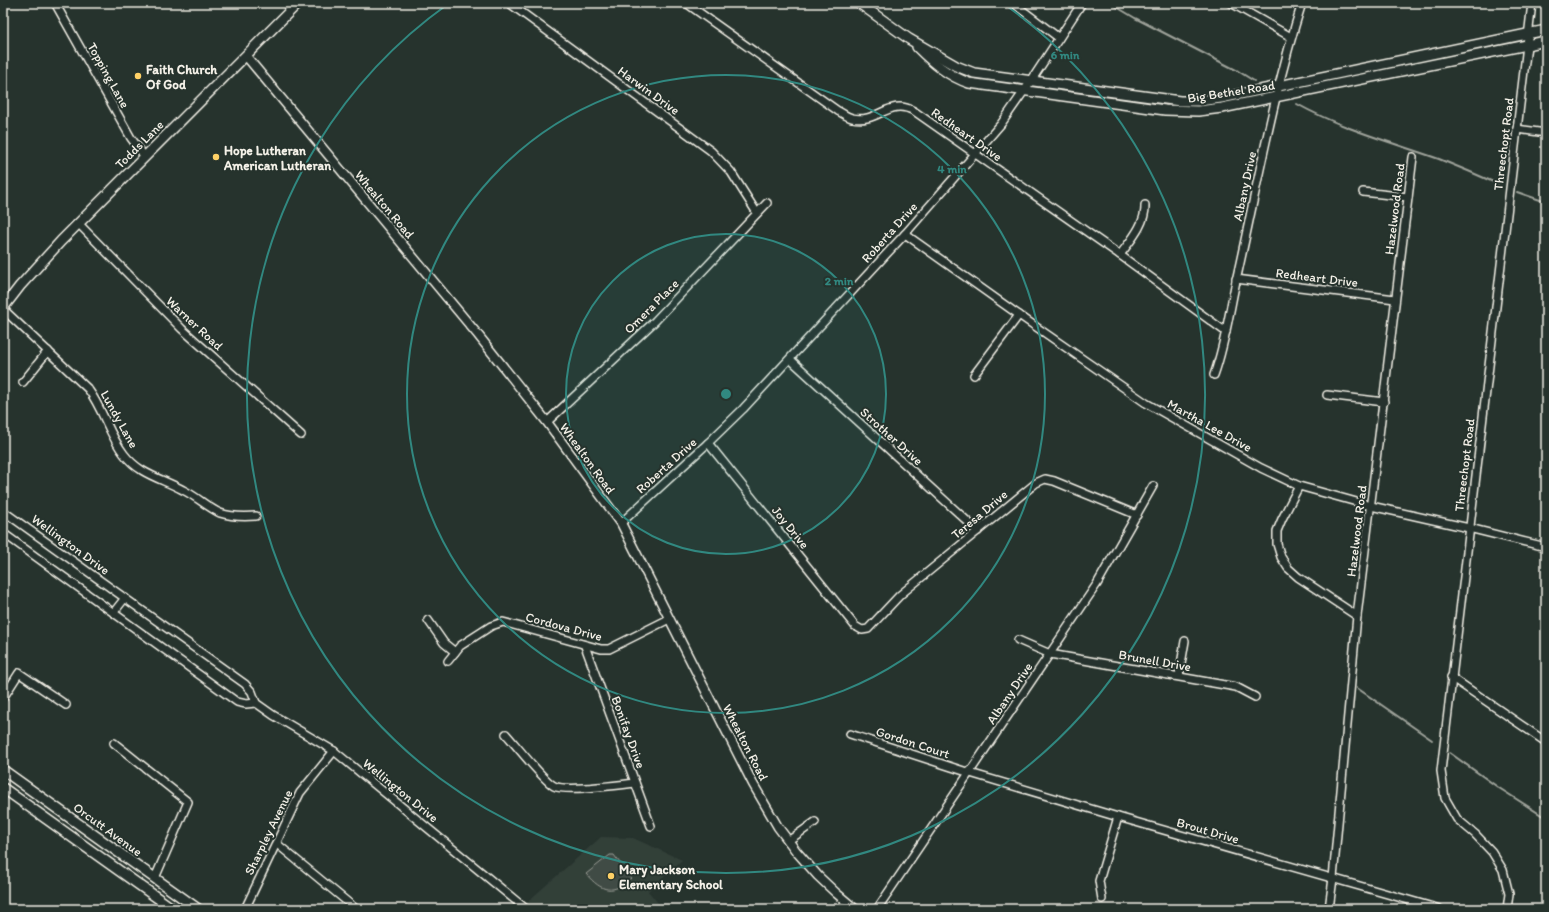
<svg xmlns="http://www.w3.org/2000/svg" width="1549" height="912" font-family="Itim,sans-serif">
  <rect width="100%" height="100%" fill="#26332d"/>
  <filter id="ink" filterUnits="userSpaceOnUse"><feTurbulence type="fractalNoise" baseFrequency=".025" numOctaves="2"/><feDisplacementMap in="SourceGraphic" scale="8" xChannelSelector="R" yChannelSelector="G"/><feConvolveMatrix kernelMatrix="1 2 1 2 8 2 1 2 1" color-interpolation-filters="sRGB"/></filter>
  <g filter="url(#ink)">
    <polygon fill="#333f39" points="601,837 633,838 682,860 648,891 663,909 519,909"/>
    <path fill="#414b45" stroke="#9a9e96" d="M610,855H614L631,878C613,895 602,892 586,874Z"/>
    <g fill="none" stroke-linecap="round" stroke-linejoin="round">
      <g stroke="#9fa39b" stroke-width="2">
        <polyline points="1110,3 1135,18 1238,71 1254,81"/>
        <path d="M1297,104C1342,129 1391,142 1439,159C1459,167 1478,175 1498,184"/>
        <polyline points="1517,192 1546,202"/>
        <polyline points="1357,688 1432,740"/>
        <polyline points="1450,753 1499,788 1546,818"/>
      </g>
      <g stroke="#f4f1e8" stroke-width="10">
        <g id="minor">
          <polyline points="55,3 131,138 145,157"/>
          <polyline points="509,3 711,151 731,172 757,213"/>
          <path d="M686,3L838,111C842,113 847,117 852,118C878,124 889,97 914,111L1120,255L1226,332"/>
          <polyline points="1013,3 1059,38"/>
          <polyline points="1231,3 1291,37"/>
          <polyline points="1517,129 1546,133"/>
          <polyline points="1363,192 1408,197"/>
          <polyline points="78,223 182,329 301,435"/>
          <polyline points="905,234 1019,315 1146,403 1261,468 1299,486 1371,506 1469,528 1546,547"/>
          <path d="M1120,255C1130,241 1146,224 1145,205"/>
          <polyline points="1236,279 1395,299"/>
          <path d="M3,309L88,389C103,409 109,435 124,454C140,475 161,478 183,490C196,496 207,507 220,513C232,517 243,517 256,516"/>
          <polyline points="790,359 978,531"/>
          <polyline points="974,375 1019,315"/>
          <path d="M1214,375C1226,342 1230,306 1238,272C1258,182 1274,91 1302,3"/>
          <polyline points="23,382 48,351"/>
          <polyline points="1327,395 1384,402"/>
          <polyline points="547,422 655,321 767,203"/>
          <polyline points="708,443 855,626 862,630 868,629 900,595 1036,483 1045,479 1054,481 1137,515"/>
          <polyline points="1299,486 1282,519 1277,531 1277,544 1281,557 1288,568 1298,577 1357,616"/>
          <polyline points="3,511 245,684 252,692 256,703 273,715 334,751 526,909"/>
          <polyline points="621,523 708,443 743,409 905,234 1001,124 1031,81 1082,3"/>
          <polyline points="3,533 237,702 246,704 256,703"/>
          <polyline points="114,612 125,598"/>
          <polyline points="428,620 444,643 455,652"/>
          <polyline points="1018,640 1050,654 1236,687 1255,697"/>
          <polyline points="585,646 651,826"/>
          <polyline points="448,661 460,646 491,626 503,622 601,649 609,649 669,619"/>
          <polyline points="1179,676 1185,641"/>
          <polyline points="1451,677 1546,742"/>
          <polyline points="3,698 19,673 66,705"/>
          <path d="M506,734C515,744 544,781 554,786C566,792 619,785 635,783"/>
          <polyline points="850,734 970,773 1118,817 1440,909"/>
          <polyline points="114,743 188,802 155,878"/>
          <polyline points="788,841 815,822"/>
          <polyline points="276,843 356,909"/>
          <polyline points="1102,899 1099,881 1118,817"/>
          <polyline points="245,909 300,793 334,751"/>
          <polyline points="877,909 1097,584 1153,486"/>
          <polyline points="1329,909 1333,878 1357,616 1413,157"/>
          <polyline points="1507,909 1509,894 1503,870 1492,852 1475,834 1457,819 1445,798 1441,771 1532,3"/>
        </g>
      </g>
      <g stroke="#f4f1e8" stroke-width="11">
        <polyline id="tertiary" points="246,56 478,335 547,422 621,523 753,784 778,827 796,851 818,876 836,893 855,909"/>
      </g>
      <g stroke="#f4f1e8" stroke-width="12">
        <g id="secondary">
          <polyline points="859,3 909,39 956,66 974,73 1180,101 1199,101 1221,98 1546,30"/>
          <path d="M917,47C932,62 948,76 969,83L1165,110L1198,111L1222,108L1546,41"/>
          <polyline points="3,308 20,286 61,241 298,3"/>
          <polyline points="3,770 198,909"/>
          <polyline points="3,788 173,909"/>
        </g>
      </g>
      <use href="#minor" stroke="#26332d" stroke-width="7"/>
      <use href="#tertiary" stroke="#26332d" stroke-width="8"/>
      <use href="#secondary" stroke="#26332d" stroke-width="9"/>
    </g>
  </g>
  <circle cx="726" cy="394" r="160" fill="#318880" fill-opacity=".12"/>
  <g fill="none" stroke="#318880" stroke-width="2">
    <circle cx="726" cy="394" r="160"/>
    <circle cx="726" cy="394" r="319"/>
    <path d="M1004 4A479 479 0 1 1 448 4"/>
  </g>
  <g fill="#ffd166" stroke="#26332d" stroke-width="1.5">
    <circle cx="138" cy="76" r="4"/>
    <circle cx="216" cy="157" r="4"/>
    <circle cx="611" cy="876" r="4"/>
  </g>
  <g text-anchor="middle" stroke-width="4" stroke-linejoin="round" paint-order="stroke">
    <g font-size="13" font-weight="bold" fill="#f4f1e8" stroke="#26332d" text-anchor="start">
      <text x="146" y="74">Faith Church<tspan x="146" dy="15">Of God</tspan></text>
      <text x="224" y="155">Hope Lutheran<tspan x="224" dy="15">American Lutheran</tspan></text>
      <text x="619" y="874">Mary Jackson<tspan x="619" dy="15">Elementary School</tspan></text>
    </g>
    <g font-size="13" fill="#f4f1e8" stroke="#26332d">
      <text transform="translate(109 75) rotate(61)" y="5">Topping Lane</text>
      <text transform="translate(649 90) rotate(36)" y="5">Harwin Drive</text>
      <text transform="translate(1231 91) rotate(-9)" y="5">Big Bethel Road</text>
      <text transform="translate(967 134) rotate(35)" y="5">Redheart Drive</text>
      <text transform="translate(139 144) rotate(-45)" y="5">Todds Lane</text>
      <text transform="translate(1503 144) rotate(-83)" y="5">Threechopt Road</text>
      <text transform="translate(1244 186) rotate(-78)" y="5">Albany Drive</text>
      <text transform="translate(385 204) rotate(50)" y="5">Whealton Road</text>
      <text transform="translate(1394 209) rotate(-83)" y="5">Hazelwood Road</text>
      <text transform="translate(889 232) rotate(-48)" y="5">Roberta Drive</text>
      <text transform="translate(1317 277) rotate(7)" y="5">Redheart Drive</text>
      <text transform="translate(651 306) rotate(-45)" y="5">Omera Place</text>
      <text transform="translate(195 323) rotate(43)" y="5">Warner Road</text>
      <text transform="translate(120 419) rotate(61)" y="5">Lundy Lane</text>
      <text transform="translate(1210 425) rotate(29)" y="5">Martha Lee Drive</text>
      <text transform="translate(892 436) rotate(42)" y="5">Strother Drive</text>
      <text transform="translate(588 458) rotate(54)" y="5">Whealton Road</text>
      <text transform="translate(666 465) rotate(-42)" y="5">Roberta Drive</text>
      <text transform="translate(1464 465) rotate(-83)" y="5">Threechopt Road</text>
      <text transform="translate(979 514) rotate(-40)" y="5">Teresa Drive</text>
      <text transform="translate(791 527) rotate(51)" y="5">Joy Drive</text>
      <text transform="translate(1356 531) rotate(-83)" y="5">Hazelwood Road</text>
      <text transform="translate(71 544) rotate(36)" y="5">Wellington Drive</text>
      <text transform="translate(564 626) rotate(15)" y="5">Cordova Drive</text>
      <text transform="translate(1155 660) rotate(10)" y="5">Brunell Drive</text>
      <text transform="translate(1009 693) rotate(-56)" y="5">Albany Drive</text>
      <text transform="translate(629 732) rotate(70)" y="5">Bonifay Drive</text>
      <text transform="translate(746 742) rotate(63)" y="5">Whealton Road</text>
      <text transform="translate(913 742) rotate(18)" y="5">Gordon Court</text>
      <text transform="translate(401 790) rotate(39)" y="5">Wellington Drive</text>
      <text transform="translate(108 829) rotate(36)" y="5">Orcutt Avenue</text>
      <text transform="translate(1208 830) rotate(16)" y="5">Brout Drive</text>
      <text transform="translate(268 832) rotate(-64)" y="5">Sharpley Avenue</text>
    </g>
  </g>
  <circle cx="726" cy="394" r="6" fill="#318880" stroke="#26332d" stroke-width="2"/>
  <g font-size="12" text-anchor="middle" font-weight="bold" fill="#318880" stroke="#26332d" stroke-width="4" stroke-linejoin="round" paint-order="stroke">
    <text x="1065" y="59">6 min</text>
    <text x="952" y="173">4 min</text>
    <text x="839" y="285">2 min</text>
  </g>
  <rect width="1549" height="912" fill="none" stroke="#26332d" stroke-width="16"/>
  <rect x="8" y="8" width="1533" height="896" fill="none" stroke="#f4f1e8" stroke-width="1.5" filter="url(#ink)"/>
</svg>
